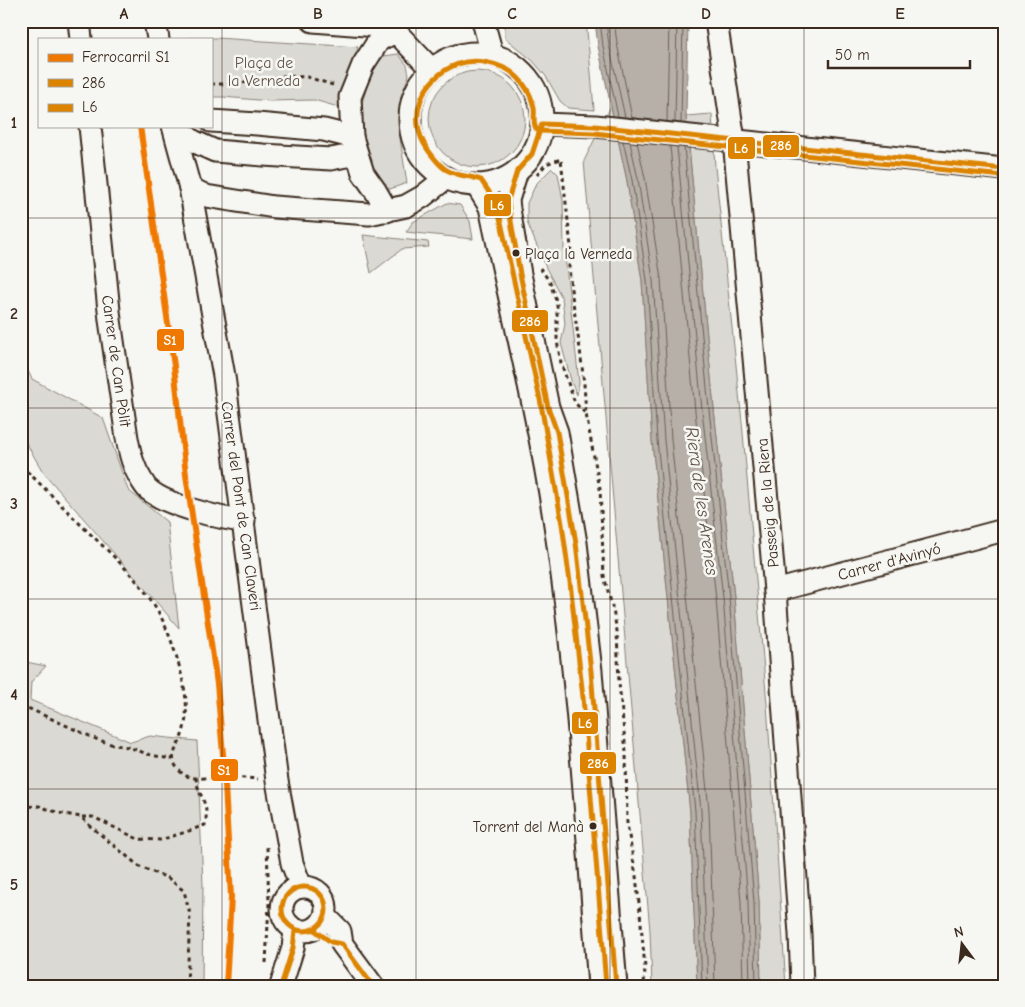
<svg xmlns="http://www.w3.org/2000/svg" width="1025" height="1007" font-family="'Comic Neue',sans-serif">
  <rect width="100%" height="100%" fill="#f6f6f2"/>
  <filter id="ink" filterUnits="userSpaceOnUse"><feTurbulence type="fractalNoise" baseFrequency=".02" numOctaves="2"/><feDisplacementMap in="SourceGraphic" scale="10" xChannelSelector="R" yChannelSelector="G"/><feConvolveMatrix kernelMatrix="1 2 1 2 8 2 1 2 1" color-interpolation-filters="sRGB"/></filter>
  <g filter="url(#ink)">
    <g fill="#dad9d3" stroke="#8a8278">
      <polygon points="505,21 586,21 591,73 594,110 568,108 560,101 545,75 532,60 505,38"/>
      <polygon points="189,38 216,38 358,47 350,74 344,100 338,107 314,100 270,101 223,97 211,97 211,39 187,39"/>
      <polygon points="398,54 407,65 409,75 401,96 399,132 407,183 387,190 376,182 363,151 358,116 372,70 384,56"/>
      <circle cx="477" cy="119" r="48"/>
      <polygon points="611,106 627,181 642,281 652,441 690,812 697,986 652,986 650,931 584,161"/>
      <polygon points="712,114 715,167 742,422 767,704 786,986 761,986 759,901 734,597 714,409 686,116"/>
      <polygon points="552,168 558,174 563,200 564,248 579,382 577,395 572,384 561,343 565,324 562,298 546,268 527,222 527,203 536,184"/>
      <polygon points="447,203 460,205 470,221 473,239 406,232 413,222"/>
      <polygon points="363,235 428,242 429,247 402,249 371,273"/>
      <polygon points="21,357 32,379 103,418 128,490 167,522 179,628 43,472 21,434"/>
      <polygon points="21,661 46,666 31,682 30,700 131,742 150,736 197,741 203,885 202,986 21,986"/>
    </g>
    <polygon fill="#b6b0a9" stroke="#857a71" points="595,21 688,21 686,116 714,409 734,597 759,901 761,986 697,986 690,812 652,441 642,281 627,181 598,46"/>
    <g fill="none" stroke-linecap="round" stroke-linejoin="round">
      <g stroke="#6c6056" stroke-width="1">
        <polyline points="600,21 603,46 618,116"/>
        <polyline points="606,21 609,45 625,117"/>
        <polyline points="614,21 617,43 632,118"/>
        <polyline points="667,122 669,21"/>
        <polyline points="675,122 677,21"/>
        <polyline points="681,123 683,21"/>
        <polyline points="623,141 632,180 647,280 657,440 695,811 702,986"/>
        <polyline points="630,142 638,179 653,280 664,440 701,811 708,986"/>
        <polyline points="637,142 645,178 661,279 671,439 709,810 715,986"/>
        <polyline points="670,146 695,411 716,599 741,902 743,986"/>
        <polyline points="677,147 702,410 723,598 748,902 750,986"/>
        <polyline points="684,147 709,409 729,597 754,902 756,986"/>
      </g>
      <g stroke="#3b2a1e" stroke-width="25">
        <g id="minor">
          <polyline points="79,21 81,39"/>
          <polyline points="155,21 158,39"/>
          <polyline points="313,21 378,26 396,32 432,70"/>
          <polyline points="483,21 492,54"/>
          <polyline points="716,21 734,140 768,511 775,591 800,934 802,986"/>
          <circle cx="476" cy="119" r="66"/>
          <polyline points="211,121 257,124 324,130 352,137"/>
          <polyline points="542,124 595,126 1004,169"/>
          <path d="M90,126L110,320L127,438C130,454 133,467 142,481C144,484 146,488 149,490C166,505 221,519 244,521"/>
          <polyline points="173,126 190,188 224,376 277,781 292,863 301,887"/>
          <polyline points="174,126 193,141 215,151 263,155 331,159 357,154"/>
          <polyline points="517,171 508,200 509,209 520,274 548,407 557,432 576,543 591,671 616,986"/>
          <path d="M477,186L490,207C512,313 539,418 555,525C578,678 587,832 599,986"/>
          <polyline points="190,188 206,196 274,207 369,214 406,206 422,197 446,178"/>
          <polyline points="387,211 375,190 363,173 352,137 350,97 363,65 379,40 396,32"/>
          <polyline points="775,591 1004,530"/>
          <circle cx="304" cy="909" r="22"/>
          <polyline points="326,917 340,931 342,944 373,986"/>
          <polyline points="281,986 293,948 295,931"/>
        </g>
      </g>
      <g stroke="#3b2a1e" stroke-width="3" stroke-dasharray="4 4" stroke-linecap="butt">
        <polyline points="211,84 235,84 262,80 283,76 307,77 333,85"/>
        <polyline points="537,175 546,164 561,159 571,247 569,266 571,289 580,349 584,384 586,414 600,489 604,576 613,610 617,631 619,683 626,752 627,824 636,876 640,912 645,968 644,986"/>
        <polyline points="540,268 550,282 557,304 557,341 561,363 575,403 586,414"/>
        <path d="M21,466C42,485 61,505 81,525C106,549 134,574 153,603C169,627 183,672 186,700C187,712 186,726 181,738C177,749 168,757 178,769C181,773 185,776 190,777C196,779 203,778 209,778C225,778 242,777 258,779"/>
        <polyline points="21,705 96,739 114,745 129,747 147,754 170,759 173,759"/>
        <polyline points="21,807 39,806 59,813 81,817 89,825 140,867 168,878 184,891 190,914 187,986"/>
        <path d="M82,817H93L138,839L160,840L186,832L205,825C210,802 198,797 196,778"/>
        <polyline points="266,963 269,903 267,847"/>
      </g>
      <use href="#minor" stroke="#f6f6f2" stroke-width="21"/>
      <g stroke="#f6f6f2" stroke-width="9">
        <g id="bus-1">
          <circle cx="304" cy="909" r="22"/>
          <polyline points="313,929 331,942 342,944 373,986"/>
          <polyline points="281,986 293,948 295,931"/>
          <polyline points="616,986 591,671 576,543 557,432 548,407 520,274 509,209 508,200 517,171 532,154 542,124 595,126 1004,169"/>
        </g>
      </g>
      <g stroke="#f6f6f2" stroke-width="9">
        <path id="bus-2" d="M606,985L583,697L570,582L562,524L541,404L497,204L481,180C469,175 457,177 445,169C438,164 433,157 428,150C405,118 422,77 458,64C472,59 489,62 502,67C518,73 531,91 534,108C535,113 533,121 535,126C536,130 537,130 540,131L594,133L1003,176"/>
      </g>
      <use href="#bus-1" stroke="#dc8400" stroke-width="5"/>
      <use href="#bus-2" stroke="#dc8400" stroke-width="5"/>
      <g stroke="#f6f6f2" stroke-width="10">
        <polyline id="rail-1" points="140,126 174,366 186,475 217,684 224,766 231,897 226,986"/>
      </g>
      <use href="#rail-1" stroke="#ef7900" stroke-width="6"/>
    </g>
  </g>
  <path fill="none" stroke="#3b2a1e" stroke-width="1" stroke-opacity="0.55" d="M222,21V986M416,21V986M610,21V986M804,21V986M21,218H1004M21,408H1004M21,599H1004M21,789H1004"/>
  <g fill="#3b2a1e" stroke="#f6f6f2" stroke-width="2">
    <circle cx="516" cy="253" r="4.5"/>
    <circle cx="593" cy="826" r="4.5"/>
  </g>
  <g text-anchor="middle" stroke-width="5" stroke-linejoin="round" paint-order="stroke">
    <g font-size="15" fill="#3b2a1e" stroke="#f6f6f2" text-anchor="start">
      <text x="525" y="259">Plaça la Verneda</text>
      <text x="584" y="832" text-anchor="end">Torrent del Manà</text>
    </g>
    <g font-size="16" fill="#63564b" stroke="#f6f6f2">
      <text x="264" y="68">Plaça de<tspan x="264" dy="18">la Verneda</tspan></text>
    </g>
    <g font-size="16" fill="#3b2a1e" stroke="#f6f6f2">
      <text transform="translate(117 361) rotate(82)" y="6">Carrer de Can Pòlit</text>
      <text transform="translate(767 503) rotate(-95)" y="6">Passeig de la Riera</text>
      <text transform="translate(242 506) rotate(82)" y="6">Carrer del Pont de Can Claveri</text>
      <text transform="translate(889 561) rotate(-15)" y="6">Carrer d'Avinyó</text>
    </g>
    <g font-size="18" font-style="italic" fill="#605248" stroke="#f6f6f2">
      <text transform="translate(702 501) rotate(82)" y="6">Riera de les Arenes</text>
    </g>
  </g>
  <g stroke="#f6f6f2" stroke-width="2">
    <rect x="762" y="134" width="38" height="24" rx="5" fill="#dc8400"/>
    <rect x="727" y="136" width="29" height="24" rx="5" fill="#dc8400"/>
    <rect x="483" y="193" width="29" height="24" rx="5" fill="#dc8400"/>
    <rect x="511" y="309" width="38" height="24" rx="5" fill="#dc8400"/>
    <rect x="156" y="328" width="29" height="24" rx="5" fill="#ef7900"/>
    <rect x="571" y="711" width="28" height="24" rx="5" fill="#dc8400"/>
    <rect x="579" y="751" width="38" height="24" rx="5" fill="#dc8400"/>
    <rect x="210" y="758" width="29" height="24" rx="5" fill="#ef7900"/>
  </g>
  <g font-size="14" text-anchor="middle" font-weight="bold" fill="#fff">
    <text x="781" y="150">286</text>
    <text x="741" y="153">L6</text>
    <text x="497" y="210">L6</text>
    <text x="530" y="326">286</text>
    <text x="170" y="345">S1</text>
    <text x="585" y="728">L6</text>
    <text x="598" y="768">286</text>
    <text x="224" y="775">S1</text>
  </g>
  <rect width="1025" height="1007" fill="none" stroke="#f6f6f2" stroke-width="55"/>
  <rect x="38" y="38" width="175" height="90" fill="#f6f6f2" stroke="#aba49d"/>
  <rect x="48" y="54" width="25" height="8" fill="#ef7900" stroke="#aba49d"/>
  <text x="82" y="62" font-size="15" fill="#3b2a1e">Ferrocarril S1</text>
  <rect x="48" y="79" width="25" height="8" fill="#dc8400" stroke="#aba49d"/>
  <text x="82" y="88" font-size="15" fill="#3b2a1e">286</text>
  <rect x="48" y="104" width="25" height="8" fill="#dc8400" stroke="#aba49d"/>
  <text x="82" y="112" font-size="15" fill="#3b2a1e">L6</text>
  <g transform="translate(962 944) rotate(345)" stroke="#f6f6f2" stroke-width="4" paint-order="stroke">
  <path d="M0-4L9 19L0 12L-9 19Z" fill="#3b2a1e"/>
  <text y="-8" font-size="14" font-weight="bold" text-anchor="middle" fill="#3b2a1e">N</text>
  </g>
  <path d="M828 60v8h142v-8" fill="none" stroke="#3b2a1e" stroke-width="2.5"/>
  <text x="835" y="60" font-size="15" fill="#3b2a1e" stroke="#f6f6f2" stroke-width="4" paint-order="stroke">50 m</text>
  <rect x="28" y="28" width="970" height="952" fill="none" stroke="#3b2a1e" stroke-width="2"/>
  <g font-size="16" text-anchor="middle" font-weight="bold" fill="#3b2a1e">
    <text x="124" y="19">A</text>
    <text x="318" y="19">B</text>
    <text x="512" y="19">C</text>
    <text x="706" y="19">D</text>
    <text x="900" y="19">E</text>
    <text x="14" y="128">1</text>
    <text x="14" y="319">2</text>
    <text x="14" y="509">3</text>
    <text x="14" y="700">4</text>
    <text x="14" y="890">5</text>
  </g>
</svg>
